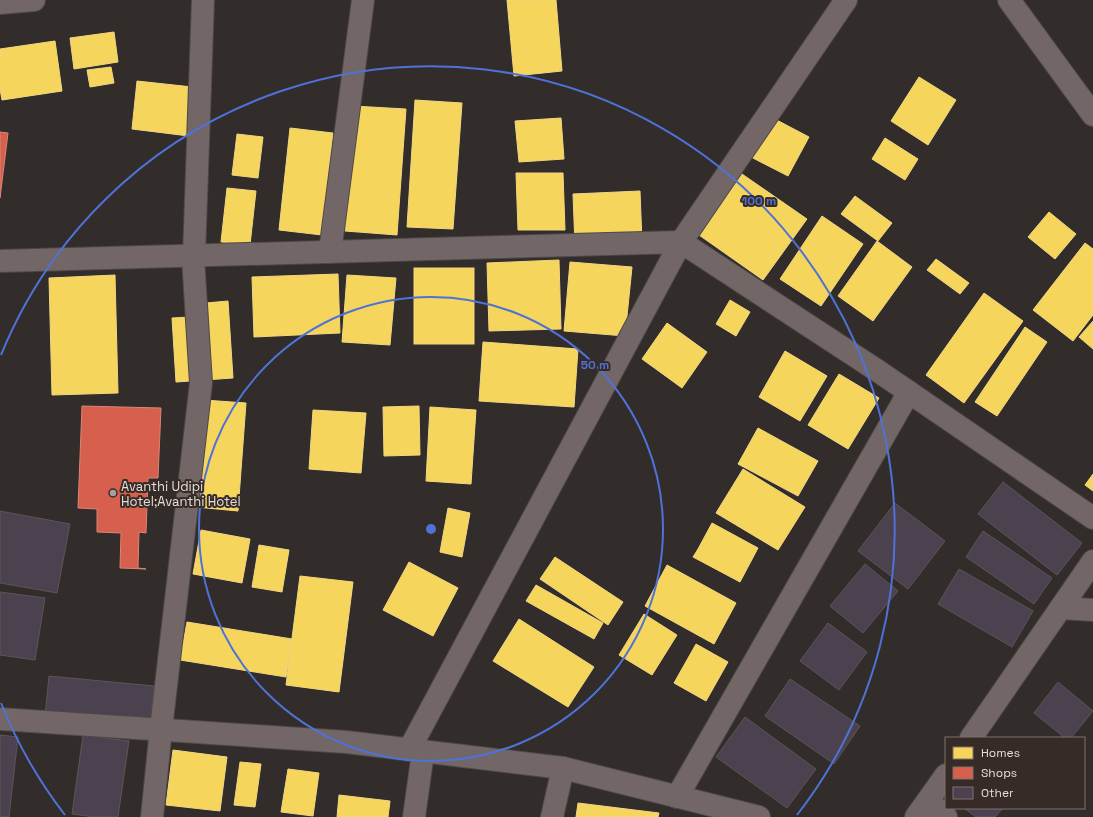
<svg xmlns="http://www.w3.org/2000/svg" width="1093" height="817" font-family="'Space Grotesk',sans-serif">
  <rect width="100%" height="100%" fill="#322c2a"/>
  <g fill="#f6d55c" stroke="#f1d782">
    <polygon points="507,0 556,0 562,71 514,76"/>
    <polygon points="114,32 118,62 74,69 70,38"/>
    <polygon points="55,41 62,91 2,100 0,89 0,49"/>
    <polygon points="111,67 114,83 90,87 87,70"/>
    <polygon points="919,77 956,100 928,145 891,121"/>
    <polygon points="137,81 211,89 205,138 132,129"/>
    <polygon points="415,100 462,103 453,229 407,227"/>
    <polygon points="353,106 406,109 397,235 345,231"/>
    <polygon points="771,117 809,137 788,176 749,156"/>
    <polygon points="561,118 564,159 519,162 515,121"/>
    <polygon points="290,128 333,133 322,235 279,230"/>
    <polygon points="237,134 263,137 258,178 232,175"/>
    <polygon points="885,138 918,159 905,180 872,159"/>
    <polygon points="516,173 563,173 565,230 518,230"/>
    <polygon points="742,174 807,219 763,280 699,235"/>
    <polygon points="227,188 256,191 250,245 221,242"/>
    <polygon points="640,191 642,242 575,246 573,194"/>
    <polygon points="855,196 892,223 878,241 841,214"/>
    <polygon points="1049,212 1076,234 1055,259 1028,237"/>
    <polygon points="822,216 863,244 821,306 780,279"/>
    <polygon points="877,241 912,267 873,321 838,296"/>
    <polygon points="1085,243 1093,249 1093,315 1073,341 1033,310"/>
    <polygon points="936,259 969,283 960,294 927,270"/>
    <polygon points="559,260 561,329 489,331 487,263"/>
    <polygon points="570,262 632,267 625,336 564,331"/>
    <rect x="414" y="268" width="60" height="76"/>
    <polygon points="338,274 340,333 254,337 252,277"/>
    <polygon points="115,275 118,393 52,395 49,278"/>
    <polygon points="347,275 396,278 390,345 342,342"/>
    <polygon points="984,293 1023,321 964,403 926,375"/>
    <polygon points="730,300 750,312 736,336 716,324"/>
    <polygon points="228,301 233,378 176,382 172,318 207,316 206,303"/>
    <polygon points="1093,321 1093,349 1079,337"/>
    <polygon points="667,323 707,352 682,388 642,359"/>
    <polygon points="1025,327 1047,342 997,416 975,402"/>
    <polygon points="483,342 578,349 574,407 479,401"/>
    <polygon points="785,351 827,376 800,421 759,397"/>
    <polygon points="839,374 879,398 848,449 808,425"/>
    <polygon points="204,400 246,403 238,511 196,507"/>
    <polygon points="419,406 420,455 384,456 383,407"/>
    <polygon points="430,407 476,410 471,484 426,481"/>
    <polygon points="313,410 366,413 361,473 309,469"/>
    <polygon points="758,428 818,461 798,496 738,464"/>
    <polygon points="743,469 805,507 778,550 716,513"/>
    <polygon points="1093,474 1093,491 1085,485"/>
    <polygon points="448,508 470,513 462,557 440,552"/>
    <polygon points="712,523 758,548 740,582 693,557 698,549"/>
    <polygon points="201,530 250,539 242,583 193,574"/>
    <polygon points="259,545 289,550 282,592 252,587"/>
    <polygon points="555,557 623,602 608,625 540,579"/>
    <polygon points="409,562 458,588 433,636 383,610"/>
    <polygon points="667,565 736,603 714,644 645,606"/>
    <polygon points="300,576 353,582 339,692 286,685"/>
    <polygon points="536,585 603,623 594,639 526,601"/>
    <polygon points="644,614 677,635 652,675 619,655"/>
    <polygon points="519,619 594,667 568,707 493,661"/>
    <polygon points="187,622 292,639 286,677 180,660"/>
    <polygon points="696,644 728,662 706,701 674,683"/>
    <polygon points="173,750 227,757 220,811 166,805"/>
    <polygon points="240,762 261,764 255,807 234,805"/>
    <polygon points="288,769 319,773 313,816 281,812"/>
    <polygon points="339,795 390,801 388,817 337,817"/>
    <polygon points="578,803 659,813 658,817 576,817"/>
  </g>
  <g fill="#d6604d" stroke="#da8677">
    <polygon points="0,132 8,133 0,198"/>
    <polygon points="82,406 161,408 158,478 148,478 146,533 139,532 138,568 146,569 120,568 121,533 97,532 97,509 78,508"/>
  </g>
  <g fill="#4c424f" stroke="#5a5657">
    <polygon points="1003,482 1082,543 1057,575 978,514"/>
    <polygon points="895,503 945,541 908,589 858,551"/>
    <polygon points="0,511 70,524 57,593 0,583"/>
    <polygon points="983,531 1052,578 1034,604 966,557"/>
    <polygon points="865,564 898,591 863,633 830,606"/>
    <polygon points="959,569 1033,611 1012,647 938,604"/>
    <polygon points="0,592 45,598 35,660 0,655"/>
    <polygon points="828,623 867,652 839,690 800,661"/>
    <polygon points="49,676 154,686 150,727 45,716"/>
    <polygon points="790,679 860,726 834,764 765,716"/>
    <polygon points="1058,682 1093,711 1071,738 1065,738 1034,713"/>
    <polygon points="745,717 816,769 787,808 716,757"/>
    <polygon points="0,735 18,737 9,817 0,817"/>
    <polygon points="83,735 129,741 118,817 95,817 72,814"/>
    <polygon points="964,808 1003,808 995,817 976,817"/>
  </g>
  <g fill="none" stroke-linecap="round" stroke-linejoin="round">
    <g stroke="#4e4947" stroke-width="24">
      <g id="minor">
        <polyline points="846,0 681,242 878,371 1093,518"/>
        <polyline points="1009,0 1093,115"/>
        <polyline points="0,3 34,0"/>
        <polyline points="330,252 363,0"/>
        <polyline points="0,261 681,242 409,750"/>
        <polyline points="1061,608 1093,610"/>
        <polyline points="0,719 346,742 563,768 759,817"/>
        <polyline points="971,738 1093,561"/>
        <polyline points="677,797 909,392"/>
        <polyline points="928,801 946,817"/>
        <polyline points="152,817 161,729 201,383 193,258 194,256 203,0"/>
        <polyline points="414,817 423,752"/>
        <polyline points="552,817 563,768"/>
        <polyline points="916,817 946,775"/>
      </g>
    </g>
    <use href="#minor" stroke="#736666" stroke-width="22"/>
  </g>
  <g fill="none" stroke="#4f72d8" stroke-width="2">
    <circle cx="431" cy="529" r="232"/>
    <path d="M65 815A464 464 0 0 1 1 703M1 355A464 464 0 1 1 797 815"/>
  </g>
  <circle fill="#a69f9c" stroke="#362b27" stroke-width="1.5" cx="113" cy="493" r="4"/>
  <g text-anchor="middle" stroke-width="4" stroke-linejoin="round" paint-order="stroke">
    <g font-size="13" fill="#e4ddd9" stroke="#362b27" text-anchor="start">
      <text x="121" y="491">Avanthi Udipi<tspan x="121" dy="15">Hotel;Avanthi Hotel</tspan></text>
    </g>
  </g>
  <circle cx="431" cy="529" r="6" fill="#4f72d8" stroke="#362b27" stroke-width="2"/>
  <g font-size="12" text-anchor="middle" font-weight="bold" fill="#4f72d8" stroke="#362b27" stroke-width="4" stroke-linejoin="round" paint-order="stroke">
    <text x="759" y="205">100 m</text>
    <text x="595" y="369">50 m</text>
  </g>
  <rect x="945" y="737" width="140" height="72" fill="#362b27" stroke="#7c726e"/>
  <rect x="953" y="747" width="20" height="12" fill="#f6d55c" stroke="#7c726e"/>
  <text x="981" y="757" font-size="12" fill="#e4ddd9">Homes</text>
  <rect x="953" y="767" width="20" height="12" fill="#d6604d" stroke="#7c726e"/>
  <text x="981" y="777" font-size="12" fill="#e4ddd9">Shops</text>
  <rect x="953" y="787" width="20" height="12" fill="#4c424f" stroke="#7c726e"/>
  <text x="981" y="797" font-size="12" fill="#e4ddd9">Other</text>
</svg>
